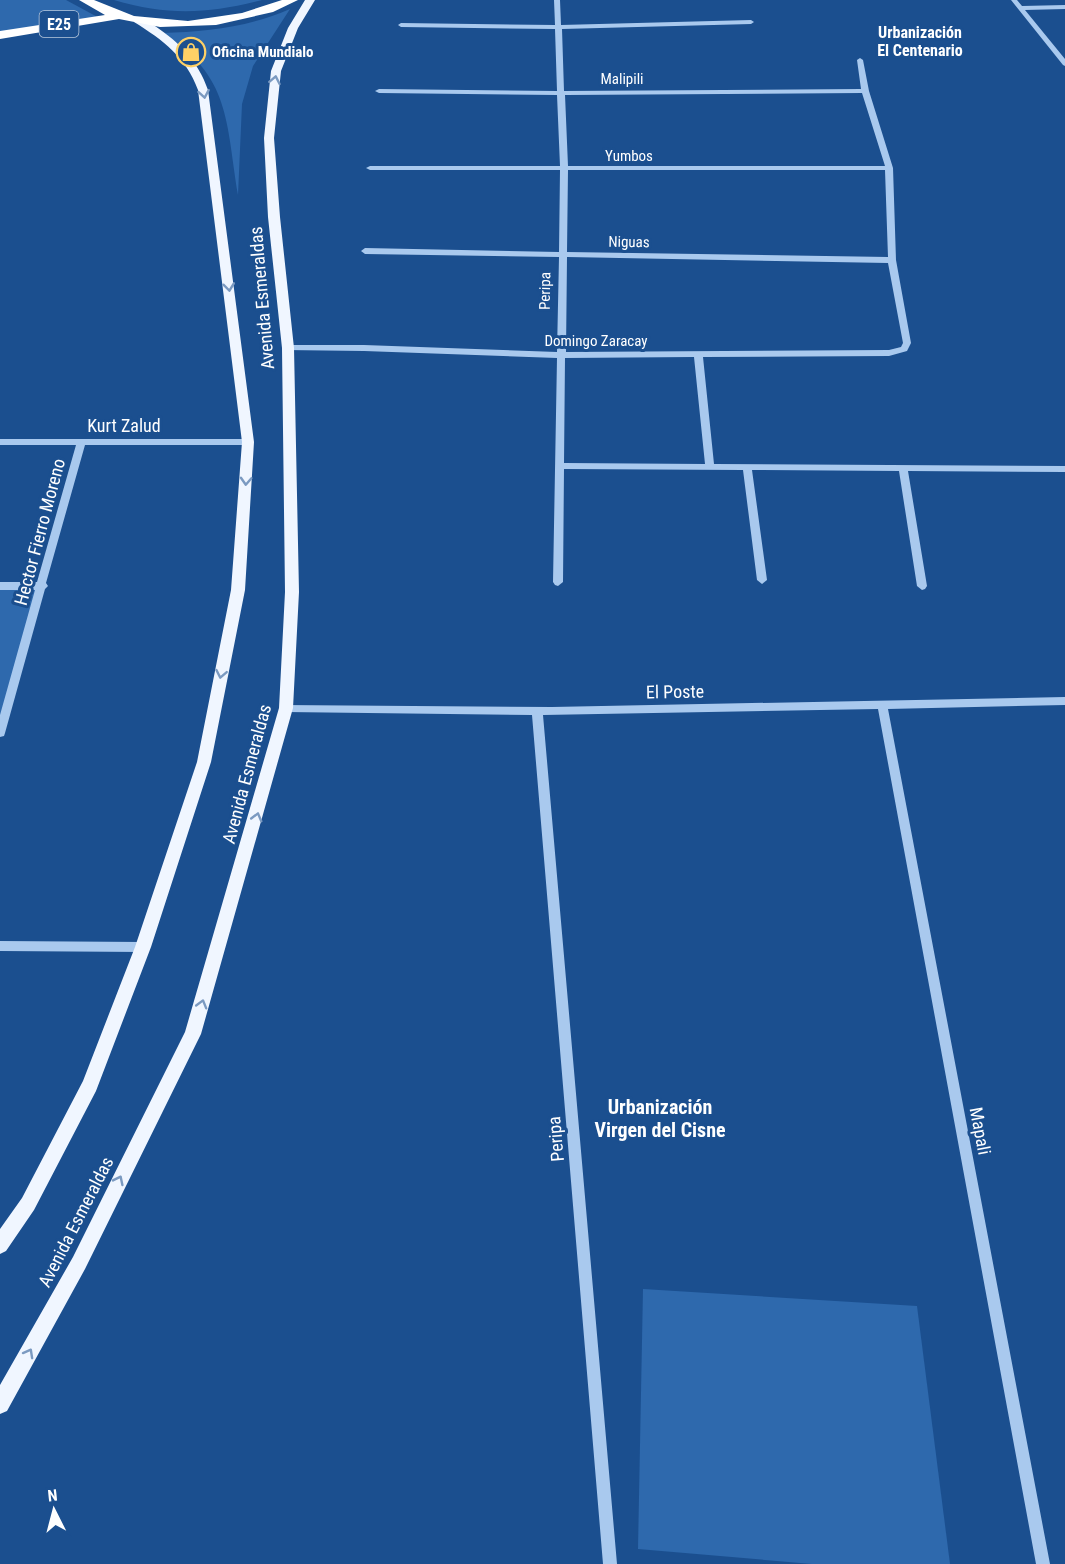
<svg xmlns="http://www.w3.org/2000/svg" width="1065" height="1564" font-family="'Roboto Condensed',sans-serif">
  <rect width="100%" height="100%" fill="#1b4f8f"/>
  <g fill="#2e69ad">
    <polygon points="0,0 66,0 103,20 0,32"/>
    <path d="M114,0H262C208,14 168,16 114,0Z"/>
    <path d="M290,9L253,66L242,104L238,195C226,123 231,75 162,33C207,32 249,27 290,9Z"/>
    <polygon points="0,586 43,586 0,733"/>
    <polygon points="643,1289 917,1306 950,1564 812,1564 638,1549"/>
  </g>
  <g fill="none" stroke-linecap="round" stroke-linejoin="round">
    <g fill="#a9c9ee" fill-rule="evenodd">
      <path d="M554,0H560L561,25L751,20L754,22L751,24L562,29L564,91L861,89L857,60L860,58L863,60L869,91L893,168L896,260L911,343L907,351L889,356L703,357L714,464L1065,466V472L908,471L927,586L925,589L922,590L917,586L899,471L752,470L767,580L762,584L757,580L743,470L564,469L563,582L558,586L555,585L553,582L557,358L364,351L285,350L284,348L288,345H364L557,352L559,257L365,254L361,251L365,248L559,252L560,170H370L366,168L370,166H560L557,95L379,93L375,91L379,89L557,91L555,29L401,27L398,25L401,23L555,25ZM862,93L885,166H568L565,95ZM568,170H885L888,257L567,252ZM567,257L888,263L903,343L901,347L889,350L566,352ZM694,357L705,464L564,463L565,358Z"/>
      <polygon points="1011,0 1017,0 1022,6 1065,5 1065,9 1025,10 1065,59 1065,66 1063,65"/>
      <polygon points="0,439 248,439 252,442 248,445 85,445 46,583 48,586 45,589 5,733 4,736 0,737 0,715 35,590 0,590 0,582 37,582 76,445 0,445"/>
      <polygon points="1065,697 1065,705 888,709 1050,1564 1036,1564 878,709 543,715 617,1564 603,1564 532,715 286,712 282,711 281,708 282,705 552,707"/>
      <polygon points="0,941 143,942 147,943 149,947 147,951 143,952 0,951"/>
    </g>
    <g fill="#f0f6ff" fill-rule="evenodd">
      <polygon points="305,0 315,0 298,28 281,71 274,138 280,217 294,348 299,592 293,708 201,1034 85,1269 7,1411 0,1414 0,1385 73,1257 185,1032 279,708 285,592 282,348 268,217 264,138 271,71 288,28"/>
      <path d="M134,18C142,17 148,22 155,26C180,43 198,61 208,90L254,442L245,590L211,762L151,947L96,1091L34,1210L6,1251L0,1254V1229L22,1198L83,1081L135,947L197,762L231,590L242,442L198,90C186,57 163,40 134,22Z"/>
    </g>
    <polygon fill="#fff" fill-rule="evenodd" points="79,0 94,0 134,16 188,21 242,13 282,0 298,0 273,12 216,25 160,27 119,19 0,39 0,31 105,15"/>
  </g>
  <defs><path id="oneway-chevron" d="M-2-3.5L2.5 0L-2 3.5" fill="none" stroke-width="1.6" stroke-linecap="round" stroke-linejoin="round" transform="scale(1.5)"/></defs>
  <g stroke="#7b9ac1">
    <use href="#oneway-chevron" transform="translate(275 80) rotate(-79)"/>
    <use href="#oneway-chevron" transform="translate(204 94) rotate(80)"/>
    <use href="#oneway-chevron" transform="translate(229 287) rotate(83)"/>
    <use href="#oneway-chevron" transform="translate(246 481) rotate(93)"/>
    <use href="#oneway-chevron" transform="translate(221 674) rotate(101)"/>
    <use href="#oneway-chevron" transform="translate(257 817) rotate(-75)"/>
    <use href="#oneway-chevron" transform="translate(202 1004) rotate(-74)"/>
    <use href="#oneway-chevron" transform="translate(119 1180) rotate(-64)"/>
    <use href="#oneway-chevron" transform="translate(29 1353) rotate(-61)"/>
  </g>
  <defs>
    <g id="shop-ring" transform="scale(1.5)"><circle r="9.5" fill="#1b4f8f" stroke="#ffd166" stroke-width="1.5"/><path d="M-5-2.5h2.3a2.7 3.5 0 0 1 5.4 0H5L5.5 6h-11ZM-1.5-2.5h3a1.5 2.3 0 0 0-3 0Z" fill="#ffd166"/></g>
  </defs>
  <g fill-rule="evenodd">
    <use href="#shop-ring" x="191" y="52"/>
  </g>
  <g text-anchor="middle" stroke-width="6" stroke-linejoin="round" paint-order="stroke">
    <g font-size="15" font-weight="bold" fill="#fff" stroke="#1b4f8f" text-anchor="start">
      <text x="212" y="57">Oficina Mundialo</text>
    </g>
    <g font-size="15" fill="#fff" stroke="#1b4f8f">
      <text x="622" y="84">Malipili</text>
      <text x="629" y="161">Yumbos</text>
      <text transform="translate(629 242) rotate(1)" y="5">Niguas</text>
      <text transform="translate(545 291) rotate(-89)" y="5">Peripa</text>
      <text x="596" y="346">Domingo Zaracay</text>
    </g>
    <rect fill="#1b4f8f" stroke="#bbcadd" stroke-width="1.5" x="39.5" y="11" width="39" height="26" rx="4.5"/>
    <g font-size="16" font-weight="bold" fill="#fff">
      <text x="59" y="30">E25</text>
    </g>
    <g font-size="16" font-weight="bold" fill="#fff" stroke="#1b4f8f">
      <text x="920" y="38">Urbanización<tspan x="920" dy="18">El Centenario</tspan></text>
    </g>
    <g font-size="18" fill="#fff" stroke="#1b4f8f">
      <text transform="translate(262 298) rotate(-95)" y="6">Avenida Esmeraldas</text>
      <text x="124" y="432">Kurt Zalud</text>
      <text transform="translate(40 532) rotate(-75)" y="6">Hector Fierro Moreno</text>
      <text transform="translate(675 692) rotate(-1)" y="6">El Poste</text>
      <text transform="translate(247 774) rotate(-75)" y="6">Avenida Esmeraldas</text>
      <text transform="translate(980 1131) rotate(79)" y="6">Mapali</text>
      <text transform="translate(556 1139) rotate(-95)" y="6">Peripa</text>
      <text transform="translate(76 1222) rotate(-63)" y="6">Avenida Esmeraldas</text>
    </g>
    <g font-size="20" font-weight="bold" fill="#fff" stroke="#1b4f8f">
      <text x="660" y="1114">Urbanización<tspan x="660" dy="23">Virgen del Cisne</tspan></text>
    </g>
  </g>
  <g transform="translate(54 1510) rotate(354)" stroke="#1b4f8f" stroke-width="4.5" paint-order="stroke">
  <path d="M0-4.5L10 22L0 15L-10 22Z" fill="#ffffff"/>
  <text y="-9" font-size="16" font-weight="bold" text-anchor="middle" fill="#ffffff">N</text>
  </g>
</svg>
